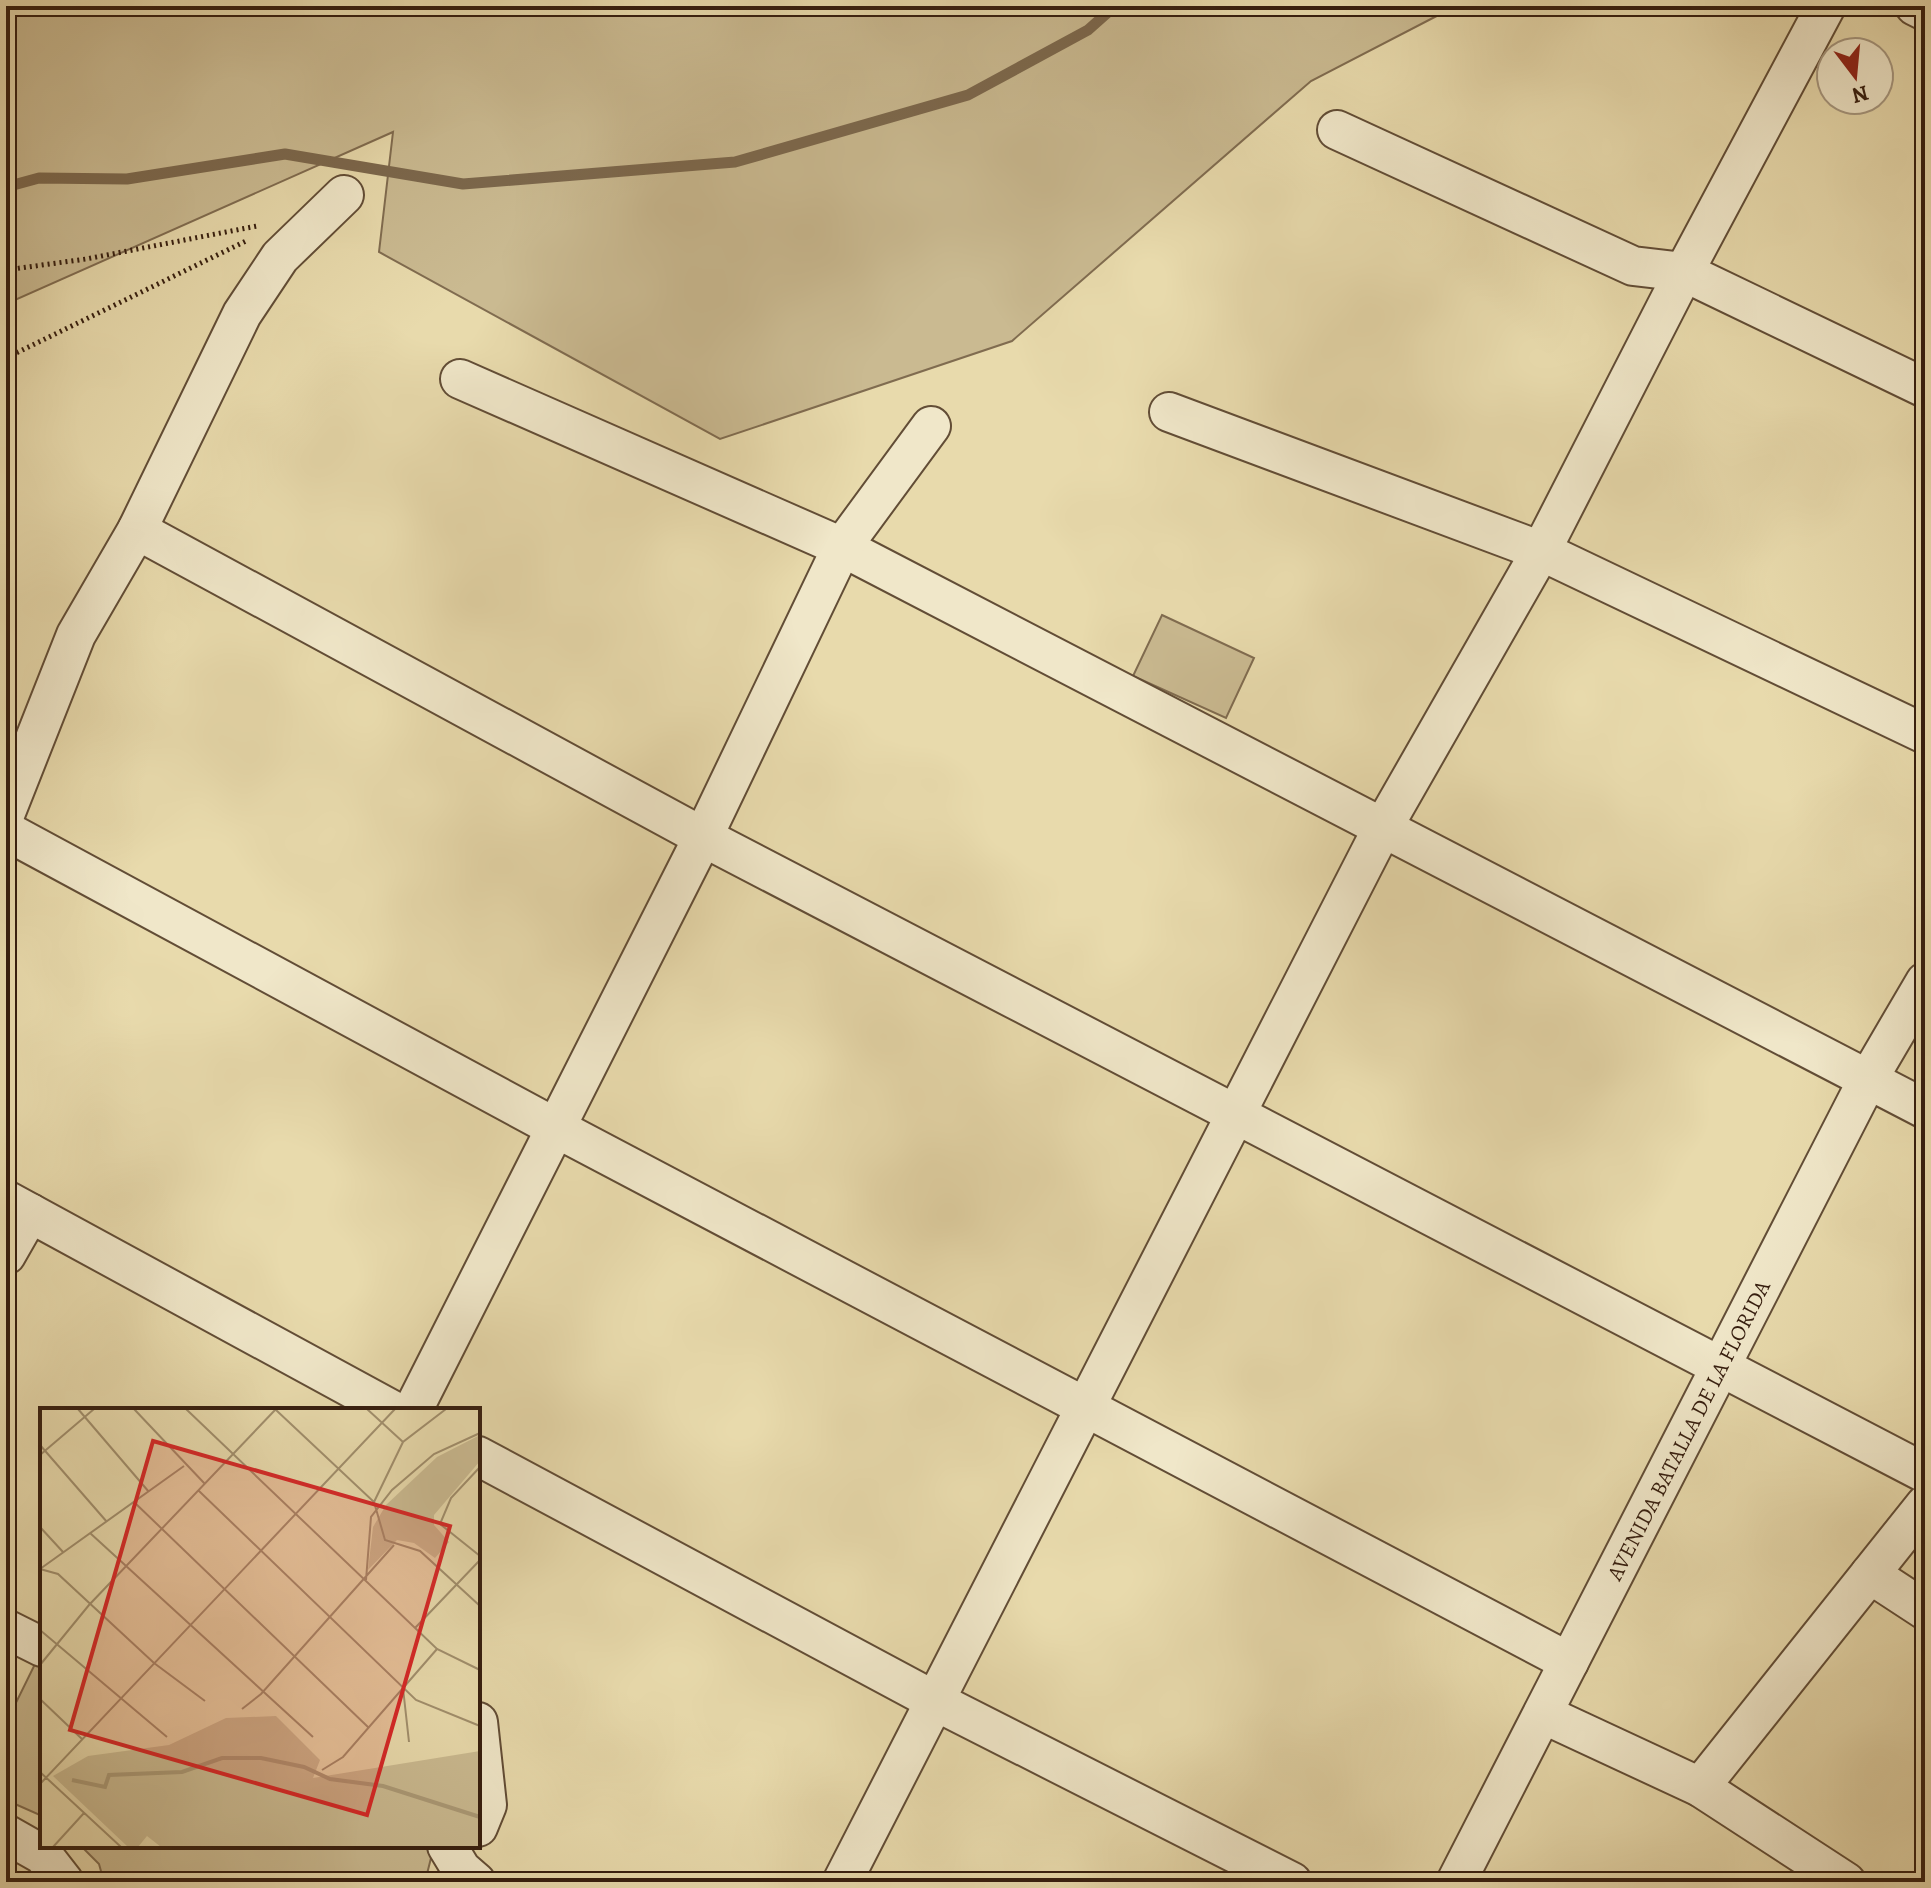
<svg xmlns="http://www.w3.org/2000/svg" width="1931" height="1888" font-family="Alegreya,serif">
  <rect width="100%" height="100%" fill="#e8daac"/>
  <filter id="stains"><feTurbulence type="fractalNoise" baseFrequency=".0025" numOctaves="4"/><feColorMatrix values="0 0 0 0 .2 0 0 0 0 .09 0 0 0 0 .02 0 0 0 .5 -.17"/></filter>
  <radialGradient id="worn" r=".72"><stop offset=".6" stop-color="#630" stop-opacity="0"/><stop offset="1" stop-color="#630" stop-opacity=".3"/></radialGradient>
  <g fill="#caba91" stroke="#806c50" stroke-width="2">
    <polygon points="6,6 1456,6 1311,81 1012,341 720,439 379,252 393,132 6,304"/>
    <polygon points="1162,615 1254,658 1226,718 1133,676"/>
    <polygon points="35,1664 42,1667 42,1816 6,1800 6,1723"/>
    <polygon points="81,1846 434,1846 425,1882 104,1882 99,1864"/>
  </g>
  <g fill="none" stroke-linecap="round" stroke-linejoin="round">
    <polyline stroke="#7c684d" stroke-width="11" points="6,187 39,178 127,179 285,154 463,184 735,162 968,95 1088,30 1115,6"/>
    <g stroke="#624d36" stroke-width="42">
      <g id="minor">
        <polyline points="1915,6 1925,11"/>
        <polyline points="1337,130 1633,266 1684,272 1925,388"/>
        <polyline points="460,379 842,547 1925,1109"/>
        <polyline points="1169,412 1541,551 1925,734"/>
        <polyline points="137,530 703,837 1925,1473"/>
        <polyline points="6,812 76,635 137,530 242,314 280,257 344,195"/>
        <polyline points="6,831 556,1128 1569,1662"/>
        <polyline points="6,1200 392,1410"/>
        <polyline points="6,1255 30,1213"/>
        <polyline points="413,1410 703,837 842,547 931,426"/>
        <polyline points="478,1456 935,1701 1292,1882"/>
        <polyline points="1870,1574 1925,1610"/>
        <polyline points="6,1629 42,1647"/>
        <polyline points="1543,1714 1700,1787 1846,1882"/>
        <polyline points="478,1722 487,1805 478,1827"/>
        <polyline points="1700,1787 1925,1505"/>
        <polyline points="6,1834 43,1855 64,1882"/>
        <polyline points="447,1846 461,1869 476,1882"/>
        <polyline points="842,1882 1382,829 1541,551 1684,272 1826,6"/>
        <polyline points="1456,1882 1867,1081 1925,982"/>
      </g>
    </g>
    <g stroke="#361e0f" stroke-width="5" stroke-dasharray="2 4" stroke-linecap="butt">
      <polyline points="6,270 86,259 257,226"/>
      <polyline points="6,358 246,241"/>
    </g>
    <use href="#minor" stroke="#f0e7c9" stroke-width="38"/>
  </g>
  <g text-anchor="middle" stroke-width="6" stroke-linejoin="round" paint-order="stroke">
    <g font-size="22" fill="#361e0f" stroke="#f0e7c9">
      <text transform="translate(1688 1430) rotate(-63)" y="8">AVENIDA BATALLA DE LA FLORIDA</text>
    </g>
  </g>
  <g transform="translate(40 1408)">
    <rect width="440" height="440" fill="#e8daac"/>
    <path d="M440,27V53L394,107V117L409,134L395,150L374,135L357,132L328,162L333,119L346,97L397,49ZM236,308L280,352L273,370L440,343V439H121L107,428L98,439H88L13,368L48,348L129,337L186,310Z" fill="#caba91"/>
    <path fill="none" stroke="#ab9a77" stroke-width="4" d="M32,372L65,379L69,367L142,364L182,350H221L264,359L290,371L343,378L440,409"/>
    <path fill="none" stroke="#a18f6d" stroke-width="2" d="M38,1L109,84M94,1L165,76M146,1L397,241L440,262M327,1L363,34M236,2L334,94L345,132L380,143L440,198M0,37L67,114M0,47L54,1M440,59L411,90L400,116L440,148M159,83L376,292L440,318M94,94L329,320M334,94L363,34L406,1M0,119L23,144M50,125L273,329M0,161L18,166L114,255L165,293M0,161L144,58M326,172L331,109L352,82L394,46L440,25M375,220L440,152M0,222L127,329M0,257L49,197L236,1M363,280L369,334M0,291L42,331M202,301L221,286L354,137M282,362L303,349L397,241M0,364L81,439M0,376L355,1M13,439L44,405"/>
    <path fill="#d62828" fill-opacity="0.15" stroke="#d62828" stroke-width="4" d="M113,33L410,118L327,407L30,322Z"/>
    <rect width="440" height="440" fill="none" stroke="#361e0f" stroke-width="4"/>
  </g>
  <rect width="1931" height="1888" fill="none" stroke="#e8daac" stroke-width="32"/>
  <rect x="8" y="8" width="1915" height="1872" fill="none" stroke="#361e0f" stroke-width="4"/>
  <rect x="16" y="16" width="1899" height="1856" fill="none" stroke="#361e0f" stroke-width="2"/>
  <g transform="translate(1855 76) rotate(164)"><circle r="38" fill="#f0e7c9" stroke="#a6977f" stroke-width="2"/>
  <path d="M0-6L14 30L0 20L-14 30Z" fill="#8f2418"/>
  <text y="-12" font-size="22" font-weight="bold" text-anchor="middle" fill="#361e0f">N</text>
  </g>
  <rect width="100%" height="100%" filter="url(#stains)"/>
  <rect width="100%" height="100%" fill="url(#worn)"/>
</svg>
